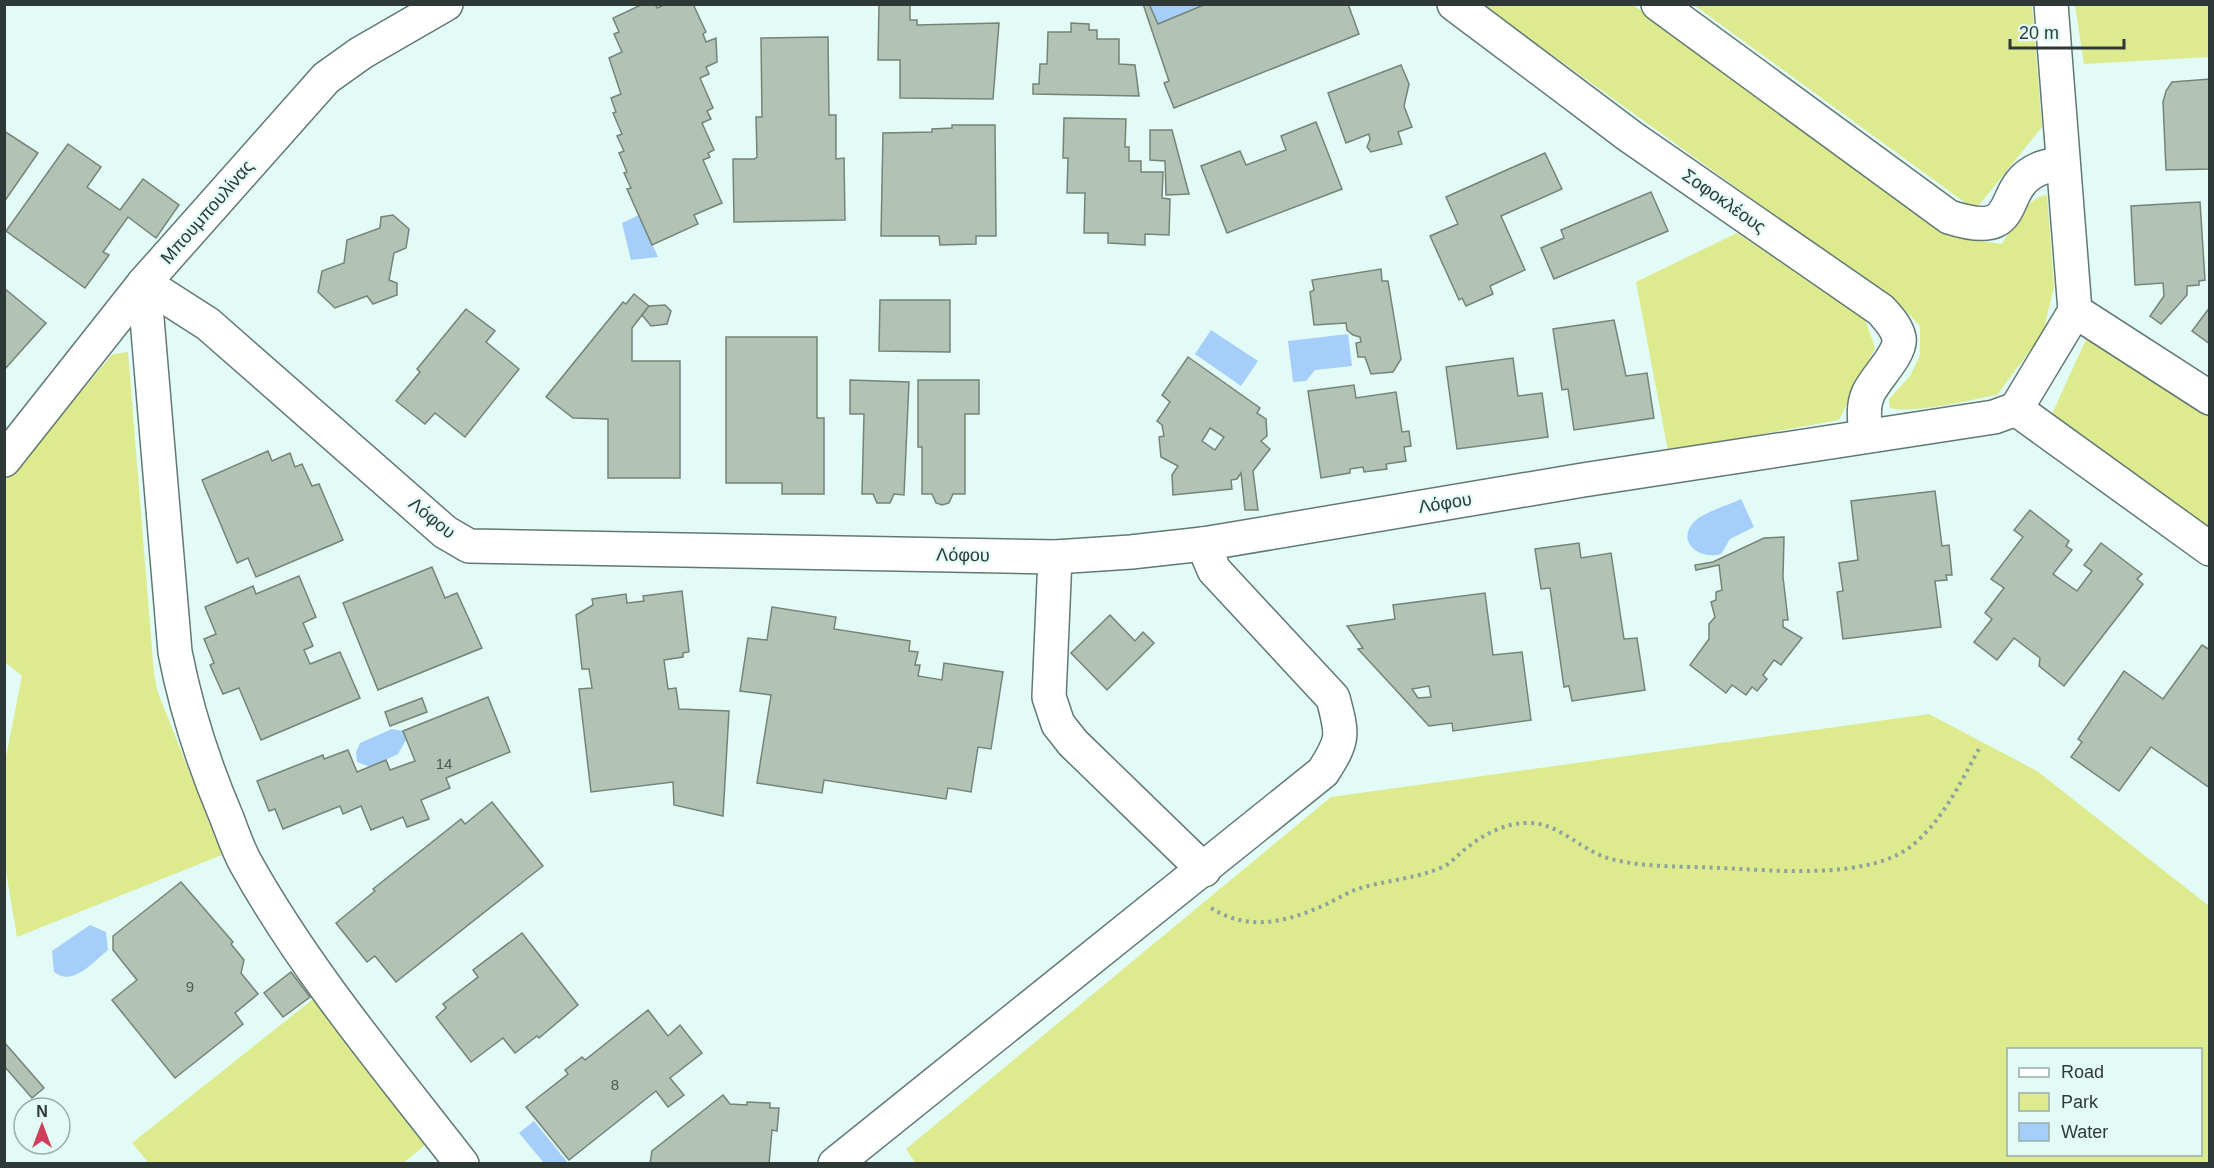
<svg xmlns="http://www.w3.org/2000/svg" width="2214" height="1168" font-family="Arial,sans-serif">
  <rect width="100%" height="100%" fill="#e2fbf6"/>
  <g fill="#ddea8e" fill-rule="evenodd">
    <path d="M1483,5H1633L1923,210L1973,240L2002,244C2013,227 2026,197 2047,195L2054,287L2043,333L1997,395C1970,400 1914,414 1890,408L1889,399L1910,376L1920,355V326L1902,307Z"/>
    <polygon points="1694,5 2032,5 2042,127 1975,210"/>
    <polygon points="2075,5 2209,5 2209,57 2084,64"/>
    <polygon points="1737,233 1865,319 1875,348 1839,420 1668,451 1636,282"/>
    <polygon points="2088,335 2209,416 2209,534 2052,414"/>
    <polygon points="128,352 154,674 157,690 222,855 17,937 4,860 5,762 22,676 5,662 5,480 113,354"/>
    <path d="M1929,714L2037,771L2209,906V1163L916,1164L906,1149L1331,797ZM2008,1050H2200V1154H2008Z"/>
    <polygon points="317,996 430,1141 402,1164 149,1163 132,1143"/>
  </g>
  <g fill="#a5cefa">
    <polygon points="1149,5 1206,5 1158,24"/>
    <polygon points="639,215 658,257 631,260 622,223"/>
    <polygon points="1211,330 1258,361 1241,386 1195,354"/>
    <polygon points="1348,334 1352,366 1315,370 1306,381 1293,382 1288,341"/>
    <path d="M1741,499L1754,527L1730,539L1721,554C1701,560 1676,543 1693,523C1703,512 1727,506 1741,499Z"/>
    <polygon points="392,729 403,731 406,740 398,754 370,767 357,762 356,752 360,743"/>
    <path d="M90,925L106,932L108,950C93,962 73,987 54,972L52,951Z"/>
    <polygon points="534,1121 568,1163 544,1163 519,1133"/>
  </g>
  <g fill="#b2c2b4" stroke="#758477" stroke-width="1.5" fill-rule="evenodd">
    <polygon points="643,4 655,4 657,8 666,4 693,4 706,32 703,34 706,42 716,38 717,62 706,67 709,74 700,78 713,108 707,111 711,119 702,123 714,150 708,153 710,157 703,160 722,203 694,215 698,224 652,245 627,189 631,188 624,173 627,172 619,153 624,151 617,136 622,134 613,113 616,112 611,98 621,94 609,58 622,52 614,34 619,32 613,18"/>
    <polygon points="879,4 910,4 910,20 917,20 917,25 999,23 993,99 900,98 900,60 878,60"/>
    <polygon points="1143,4 1149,4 1158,24 1206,4 1348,4 1359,34 1174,108 1164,83 1169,81"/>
    <polygon points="1071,23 1089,24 1089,30 1097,30 1097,39 1119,39 1119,64 1135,65 1139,96 1033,94 1033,84 1039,84 1040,64 1047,64 1048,32 1071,32"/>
    <polygon points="828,37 829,115 836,115 836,159 844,158 845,220 734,222 733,159 754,159 757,157 756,117 762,117 761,38"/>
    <polygon points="1401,65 1409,84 1404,106 1412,127 1398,132 1402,144 1371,152 1367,147 1370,139 1369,134 1346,143 1328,93"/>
    <polygon points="2210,79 2210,169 2166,170 2163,102 2166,91 2172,82"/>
    <polygon points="1064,118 1126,119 1125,147 1129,147 1129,161 1141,161 1141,172 1163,172 1162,198 1170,199 1169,235 1145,234 1145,245 1108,243 1108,233 1084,233 1085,193 1067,193 1068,158 1063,158"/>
    <polygon points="1316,122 1342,189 1227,233 1201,166 1240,151 1246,165 1286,150 1281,136"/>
    <polygon points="952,125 995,125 996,236 976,236 976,244 940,245 939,236 881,236 883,133 932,132 932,129 952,128"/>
    <polygon points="1150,130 1172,130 1189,194 1166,195 1165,161 1150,160"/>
    <polygon points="4,131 38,153 4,202"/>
    <polygon points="68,144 101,167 87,187 120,210 143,179 179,205 156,238 128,217 103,252 109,255 85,288 6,231"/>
    <polygon points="1545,153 1562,189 1501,216 1525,270 1490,286 1493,294 1466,306 1462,298 1459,300 1430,236 1458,224 1446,197"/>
    <polygon points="1651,192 1668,231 1554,279 1541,248 1564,238 1561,230"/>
    <polygon points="2200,202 2205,280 2199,281 2199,285 2187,286 2187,295 2161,324 2150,316 2164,296 2163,283 2135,285 2131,206"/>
    <polygon points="393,215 409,229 406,248 394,253 389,280 397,283 397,295 373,304 367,296 335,308 318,292 322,271 344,263 347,240 380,228 381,217"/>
    <polygon points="1381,269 1382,281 1388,281 1401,359 1393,372 1371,374 1365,357 1358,357 1356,343 1361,342 1360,337 1353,335 1347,330 1346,323 1314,325 1310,292 1314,290 1312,280"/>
    <polygon points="4,288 46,323 4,370"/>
    <polygon points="634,294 649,306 632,328 632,361 680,361 680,478 608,478 608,419 573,418 546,397 623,302 626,304"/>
    <polygon points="880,300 950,300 950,352 879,351"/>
    <polygon points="665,305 671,311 667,324 651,326 642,315 649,306"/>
    <polygon points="2210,307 2210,344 2192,331"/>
    <polygon points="466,309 495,331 486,342 519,369 465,437 435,413 425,424 396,401 420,372 417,369"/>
    <polygon points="1614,320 1626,376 1647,373 1654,418 1574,430 1568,389 1562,390 1553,329"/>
    <polygon points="726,337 817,337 817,418 824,418 824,494 782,494 782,483 726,483"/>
    <path d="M1188,357L1260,408L1257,413L1266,419L1267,436L1261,441L1270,449L1253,471L1258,510H1245L1241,473L1237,479L1231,480L1232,489L1173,495L1172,475L1178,466L1161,457L1159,437L1164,436L1162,425L1157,421L1170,402L1162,395ZM1210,428L1224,437L1215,450L1202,441Z"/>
    <polygon points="1513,358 1518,396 1542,393 1548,437 1457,449 1446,367"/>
    <polygon points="850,380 909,382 904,495 894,494 890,503 877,503 873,494 862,494 864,414 850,414"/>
    <polygon points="918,380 979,380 979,414 965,414 965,494 953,494 949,503 942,505 936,503 932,494 922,494 922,447 918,447"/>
    <polygon points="1354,385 1356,398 1396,392 1402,432 1409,431 1411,446 1404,447 1406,461 1386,464 1387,469 1364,472 1363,467 1350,469 1350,473 1321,478 1308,391"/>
    <polygon points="268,451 272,461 290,453 295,467 302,464 312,486 319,484 343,540 256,577 248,558 237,563 202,480"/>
    <polygon points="1935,491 1942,546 1949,545 1952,575 1946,575 1947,580 1935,581 1941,627 1843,639 1837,592 1843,591 1839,563 1858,560 1851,501"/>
    <polygon points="2030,510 2069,541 2066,546 2072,550 2053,574 2077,591 2092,571 2084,565 2101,543 2142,574 2137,579 2143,584 2064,686 2039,666 2040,658 2014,638 1997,660 1974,642 1992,619 1985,613 2004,588 1991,579 2023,537 2014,530"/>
    <polygon points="1784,537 1783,577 1788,620 1783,620 1783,627 1802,638 1781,665 1774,660 1763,675 1767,679 1757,691 1752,687 1746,695 1732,685 1726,693 1690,665 1709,639 1709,624 1715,617 1711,602 1716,600 1716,592 1722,590 1719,565 1696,570 1695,565 1713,562 1764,538"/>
    <polygon points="1579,543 1581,558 1611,553 1624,639 1637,638 1645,690 1572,701 1569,686 1564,687 1550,588 1541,589 1535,549"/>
    <polygon points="432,567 445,598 457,593 482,648 378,690 343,603"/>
    <polygon points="299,576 316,617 303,623 313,646 304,650 310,664 340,652 360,698 261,740 239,688 223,694 210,665 214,663 204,639 216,634 205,607 253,586 256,594"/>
    <polygon points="682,591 689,652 683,653 683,657 664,660 668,689 676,688 679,709 729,711 723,816 674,805 673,782 591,792 579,689 592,688 589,669 582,669 576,615 593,605 592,599 626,594 627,603 644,601 643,596"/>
    <path d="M1485,593L1493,655L1522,652L1531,720L1453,731L1452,723L1429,726L1358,649L1363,648L1347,626L1395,619L1393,605ZM1429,686L1431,697L1418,698L1412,689Z"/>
    <polygon points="772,607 836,617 834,629 910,641 909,651 918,652 915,665 920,665 918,676 942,680 944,663 1003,672 991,749 978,747 971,792 948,788 946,799 824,780 822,793 757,783 771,695 740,691 748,638 767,640"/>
    <polygon points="1110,615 1135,641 1143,632 1154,643 1107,690 1071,653"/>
    <polygon points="2202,645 2210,650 2210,788 2151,747 2119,791 2071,757 2082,742 2078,739 2124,671 2163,699"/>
    <polygon points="488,697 510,752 446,778 450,788 421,800 429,819 407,827 403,817 371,830 361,806 343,814 340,806 283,829 275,809 269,811 257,781 323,755 324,759 348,750 357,772 386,760 390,770 415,761 403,731"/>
    <polygon points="422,698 427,712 390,726 385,712"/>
    <polygon points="492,802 543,866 396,982 375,956 367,962 336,923 375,891 373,889 461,819 465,824"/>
    <polygon points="181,882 233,942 231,944 244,960 241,973 258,994 235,1013 243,1024 175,1078 112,1000 137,980 113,950 113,936"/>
    <polygon points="522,933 578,1005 539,1038 537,1036 515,1053 503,1038 471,1062 436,1017 446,1008 443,1004 478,977 473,970"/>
    <polygon points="291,972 310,997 283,1017 264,993"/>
    <polygon points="648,1010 668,1036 680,1025 702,1053 670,1078 684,1095 668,1107 656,1091 569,1160 526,1107 568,1074 565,1070 582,1057 585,1060"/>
    <polygon points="4,1042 44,1088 32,1098 4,1066"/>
    <polygon points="723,1095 730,1104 747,1105 747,1102 770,1103 770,1108 779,1108 777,1131 772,1130 769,1164 650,1164 652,1151"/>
  </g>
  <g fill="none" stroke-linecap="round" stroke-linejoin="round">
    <g stroke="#627874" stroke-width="36">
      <g id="street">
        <path d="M1454,4L1631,137L1881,310C1888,318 1897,327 1899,338C1902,353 1875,378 1868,394C1862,408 1865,422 1866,436"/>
        <path d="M1658,4L1949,217C2027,242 1994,188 2039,169C2046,166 2055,165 2062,163"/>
        <polyline points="144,283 208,324 445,532 469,546 1055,557 1131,552 1203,544 1583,480 1994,417 2016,409 2075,311 2051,4"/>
        <path d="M144,283L175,652C186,709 203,762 226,816C232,831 237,847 245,862C305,970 386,1066 462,1164"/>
        <polyline points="2075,311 2210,398"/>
        <polyline points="2016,409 2210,549"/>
        <polyline points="4,460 144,283 326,78 361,53 446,4"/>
        <polyline points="1055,557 1049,697 1058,724 1073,743 1204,870"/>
        <path d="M835,1164L1323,772C1344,739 1343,736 1333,698L1214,570L1203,544"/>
      </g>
    </g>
    <path stroke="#8fa29e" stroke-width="4" stroke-dasharray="3 4.5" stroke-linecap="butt" d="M1211,908C1249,932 1287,922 1327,904C1339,898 1351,890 1364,887C1391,880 1417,878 1443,867C1451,863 1457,856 1464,850C1481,836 1502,824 1525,823C1559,821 1580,851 1611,859C1646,868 1684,866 1720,868C1773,870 1871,881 1914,844C1945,817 1961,781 1980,747"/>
    <use href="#street" stroke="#fff" stroke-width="33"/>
  </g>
  <g text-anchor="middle" stroke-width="4.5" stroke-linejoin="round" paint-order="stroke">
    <g font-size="15" fill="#4f5a56">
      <text x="444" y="769">14</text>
      <text x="190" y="992">9</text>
      <text x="615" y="1090">8</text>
    </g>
    <g font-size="18" fill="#2e3836" stroke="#e2fbf6">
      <text transform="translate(1724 201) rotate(35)" y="6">Σοφοκλέους</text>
      <text transform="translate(207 212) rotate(-49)" y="6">Μπουμπουλίνας</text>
      <text transform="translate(1445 503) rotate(-9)" y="6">Λόφου</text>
      <text transform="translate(432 518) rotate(39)" y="6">Λόφου</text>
      <text transform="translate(963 555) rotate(1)" y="6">Λόφου</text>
    </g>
  </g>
  <rect width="2214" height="1168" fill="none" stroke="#2e3836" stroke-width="12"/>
  <rect x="2007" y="1048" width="195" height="108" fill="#e2fbf6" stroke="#9aada9" stroke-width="1.5"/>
  <rect x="2019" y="1068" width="30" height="9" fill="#ffffff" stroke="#9aada9" stroke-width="1.5"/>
  <text x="2061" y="1078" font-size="18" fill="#2e3836">Road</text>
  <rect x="2019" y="1093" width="30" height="18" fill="#ddea8e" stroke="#9aada9" stroke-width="1.5"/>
  <text x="2061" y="1108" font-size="18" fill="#2e3836">Park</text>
  <rect x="2019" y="1123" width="30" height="18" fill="#a5cefa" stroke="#9aada9" stroke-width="1.5"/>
  <text x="2061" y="1138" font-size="18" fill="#2e3836">Water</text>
  <g transform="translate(42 1126)"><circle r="28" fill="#e2fbf6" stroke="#9aada9" stroke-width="1.5"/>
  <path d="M0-4.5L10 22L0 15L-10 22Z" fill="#ce3e5a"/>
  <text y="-9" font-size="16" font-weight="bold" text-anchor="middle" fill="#2e3836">N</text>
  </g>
  <path d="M2010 39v9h114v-9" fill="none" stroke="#2e3836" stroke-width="3"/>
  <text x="2019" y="39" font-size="18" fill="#2e3836" stroke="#e2fbf6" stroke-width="4.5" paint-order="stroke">20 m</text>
</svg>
